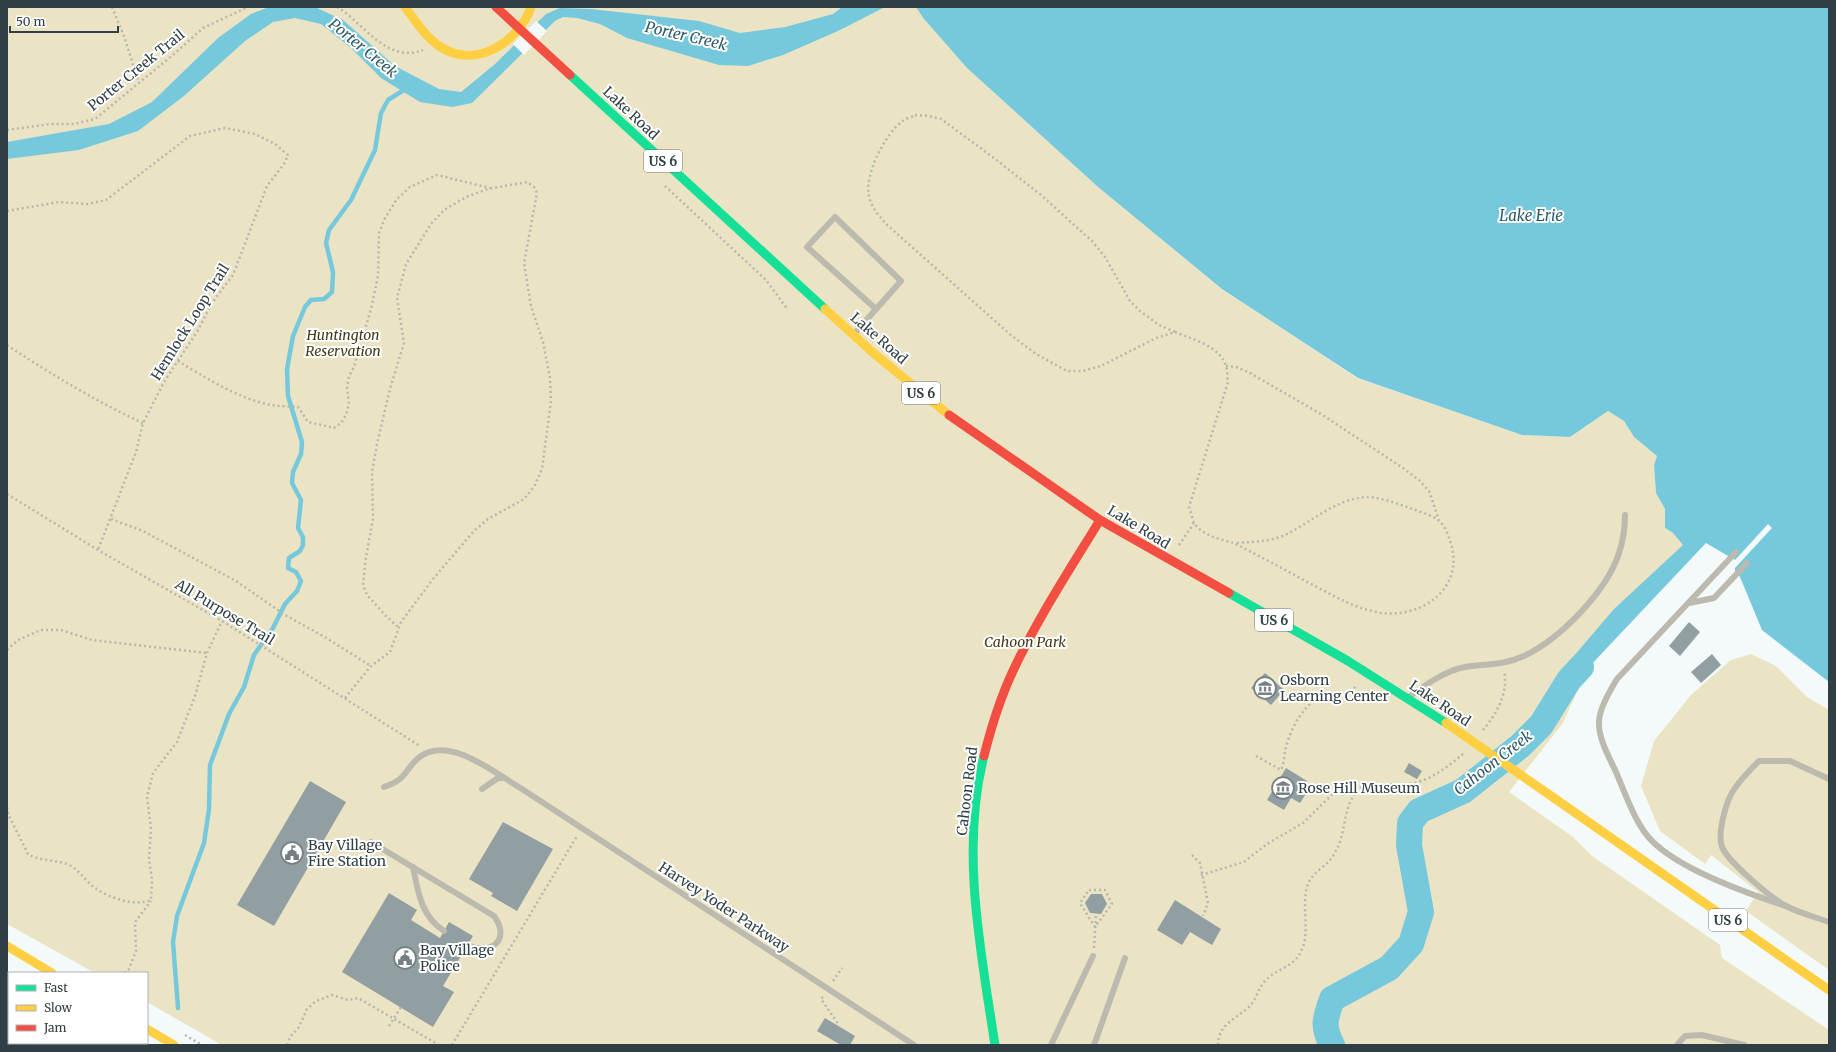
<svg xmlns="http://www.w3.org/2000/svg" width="1836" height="1052" font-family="Merriweather,serif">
  <rect width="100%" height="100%" fill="#f4f9fa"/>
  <g fill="#eae4c4">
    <polygon points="7,7 931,7 924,19 967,68 1098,187 1222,289 1357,378 1522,435 1570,437 1608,411 1624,421 1634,437 1657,456 1654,465 1656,492 1665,509 1665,528 1673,533 1683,544 1703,538 1587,669 1563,723 1509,792 1573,837 1592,856 1720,945 1722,958 1829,1030 1829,1045 222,1045 147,1002 147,973 95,973 7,924"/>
    <polygon points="1751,654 1776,666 1807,697 1829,710 1829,970 1746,911 1758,892 1711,855 1705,864 1660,831 1641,786 1654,741 1691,695 1731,660"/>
  </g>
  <g fill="#76c9dd">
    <polygon points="269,7 317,8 343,20 395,66 439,89 461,92 495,64 546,14 560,8 591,9 699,21 740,33 785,27 833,14 842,7 885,7 838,31 783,55 748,66 719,65 627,38 600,24 577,18 563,17 555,21 472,103 452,107 420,102 381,78 351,48 321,24 295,18 273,22 245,41 184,96 138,131 79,150 7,159 7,142 109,124 152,102 218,38 251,14"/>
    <polygon points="916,7 1829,7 1829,682 1762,630 1740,577 1735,573 1735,560 1706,543 1587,669 1572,698 1558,695 1573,657 1614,609 1683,545 1673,533 1665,528 1665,509 1656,493 1654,465 1657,456 1634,437 1624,421 1608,411 1570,437 1522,435 1358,378 1222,289 1098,187 967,68 924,19"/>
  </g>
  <g fill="#f4f9fa">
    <polygon points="536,21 547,31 524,55 513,44"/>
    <polygon points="1768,524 1772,528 1735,568 1735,573 1740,577 1739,580 1733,574 1733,561 1724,556 1726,555 1735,560"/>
  </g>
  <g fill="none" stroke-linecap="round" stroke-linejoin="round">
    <polyline stroke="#76c9dd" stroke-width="4.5" points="178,1008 173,942 177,916 204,843 209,809 210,765 229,714 244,687 254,655 273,628 285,604 297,591 301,581 296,572 288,568 289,558 300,551 303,545 303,537 298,528 301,500 292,483 293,472 301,454 302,442 288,396 287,369 293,336 305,307 311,300 324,299 332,292 333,272 326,243 329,230 351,200 375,150 381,113 388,100 407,88"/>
    <path stroke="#76c9dd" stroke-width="26" d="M1332,1045C1322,1026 1325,1019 1332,999L1389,968L1411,944L1421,912L1409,845L1410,823L1419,811L1463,791L1520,746L1541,725L1569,680L1581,667"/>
  </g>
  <g fill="#919fa2">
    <polygon points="1689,622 1700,632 1680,656 1669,646"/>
    <polygon points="1712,654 1721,665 1701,683 1691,672"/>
    <polygon points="1265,673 1284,690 1271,705 1251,688"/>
    <polygon points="1409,763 1422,771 1417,779 1404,772"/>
    <polygon points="1286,768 1307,781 1304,786 1309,789 1300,803 1291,798 1284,810 1267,800"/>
    <polygon points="310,781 346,802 274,926 237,905"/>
    <polygon points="503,822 553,849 517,911 491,896 493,893 469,879"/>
    <polygon points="389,893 417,910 411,920 440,938 449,922 473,936 443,986 454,992 433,1027 342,972"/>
    <polygon points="1091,894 1102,894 1107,904 1101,914 1090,913 1085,903"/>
    <polygon points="1175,900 1221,929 1212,945 1190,932 1182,945 1157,930"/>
    <polygon points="825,1018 855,1036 850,1045 841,1045 817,1031"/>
  </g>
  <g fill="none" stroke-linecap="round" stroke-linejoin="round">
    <g stroke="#b6b7af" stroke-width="2.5" stroke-dasharray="2 3" stroke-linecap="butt">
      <polyline points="112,7 124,36 139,83"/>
      <path d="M337,7C363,22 386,64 423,50"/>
      <path d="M915,115L929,116L941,119L994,158L1041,195L1092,241L1105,257L1130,301L1140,311L1159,325L1175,332L1156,338L1101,366L1083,371H1067L1036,354L1012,336L886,224C879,216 871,207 869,196C864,174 886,132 904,120C907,118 912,117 915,115Z"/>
      <polyline points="7,130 50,124 74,124 95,119 173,55 203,28 248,7"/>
      <polyline points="665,186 766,280 788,310"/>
      <polyline points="7,211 59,202 88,204 106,200 190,136 225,128 255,134 275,144 288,155 284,164 267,186 233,275 212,303 197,332 164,382 143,423 136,452 98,550"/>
      <path d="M1175,332C1192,339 1220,346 1226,366C1228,371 1227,377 1228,382L1189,507C1191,512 1192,519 1194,523C1202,535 1221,540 1234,543C1259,556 1284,569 1309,583C1331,594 1351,607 1376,612C1420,621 1467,588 1450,541C1448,534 1444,524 1438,520C1430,514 1417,511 1407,507C1395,503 1380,497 1366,497C1336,499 1313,521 1287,534C1271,542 1252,542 1234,543"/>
      <path d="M7,345C51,374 95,401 143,423"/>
      <path d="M178,361C204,377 238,398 267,404C278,407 288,406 298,407L308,422L334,428L341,423L346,415L349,403L347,388L349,376L354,367L371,309L378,276L379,233L385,218L397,199L410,187L437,175L490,188"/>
      <polyline points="1226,366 1236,367 1250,373 1321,414 1403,468 1419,480 1429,491 1439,520"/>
      <polyline points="7,494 98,550 222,621 420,746"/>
      <polyline points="111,519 143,531 236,581 285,615 323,636 371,666"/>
      <polyline points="1179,545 1194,523"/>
      <polyline points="7,650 18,640 41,630 61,630 92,640 207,653"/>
      <polyline points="345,698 371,666 390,652 401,622 433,579 473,532 488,519 524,499 534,487 542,469 551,401 550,378 543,342 531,306 524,263 537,193 534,187 527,182 488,189 466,197 444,210 431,224 406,264 397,298 404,343 390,389 377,444 372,472 373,519 366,557 363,585 367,595 386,616 399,628"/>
      <path d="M1483,730C1496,715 1509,692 1504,671"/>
      <path d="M1256,756L1281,770C1284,764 1284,757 1285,751C1289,733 1299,712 1314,701C1328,690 1348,701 1357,684"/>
      <path d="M7,807L8,814L28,854C41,862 56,859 69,865C81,871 85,881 95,888C110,898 134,907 151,900L152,880L149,859L151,829L147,797L153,773L177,742L195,696L207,653L222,621"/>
      <polyline points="1192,855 1200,863 1208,903 1203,916"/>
      <polyline points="1201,875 1244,862 1267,844 1303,823 1340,787 1347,786 1357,789"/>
      <polygon points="1089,890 1105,890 1112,904 1095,927 1080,903"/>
      <polyline points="1094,948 1096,915"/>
      <polyline points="124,973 129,969 136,951 135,922 151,901"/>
      <polyline points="833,981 842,968"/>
      <polyline points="823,997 821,999 839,1025"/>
      <polyline points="389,1026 401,1007"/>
      <polyline points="185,1035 202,1045"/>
      <polyline points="287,1045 290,1037 299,1027 307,1009 316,1001 332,995 348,1000 358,998 439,1045"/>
      <polyline points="452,1045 577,836"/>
      <path d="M1218,1045C1218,1021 1242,1018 1253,1002C1258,994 1260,985 1267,979C1275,971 1287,968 1295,960C1315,939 1299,909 1308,884C1313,871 1328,866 1334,854C1344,839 1343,822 1349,805C1351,799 1355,794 1357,789C1373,783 1390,785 1406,784C1428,783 1447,767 1463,754"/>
    </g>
    <g stroke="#bcbaaf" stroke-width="6">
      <polyline points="854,334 901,281 835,217 807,247 876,309"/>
      <path d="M1736,552L1617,679C1610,691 1600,707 1599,721C1598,738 1609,757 1616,772C1625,793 1636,826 1653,842C1682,870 1746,893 1786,906"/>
      <polyline points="1689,603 1714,598 1747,563"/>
      <path d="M1409,697C1424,686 1446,670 1465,667C1485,664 1505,665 1524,656C1560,639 1607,591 1619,553C1623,541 1625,528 1625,515"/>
      <path d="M1829,779L1790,761H1759C1750,770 1742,778 1735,788C1726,800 1716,836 1723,849C1731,864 1771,898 1786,906C1799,913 1815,917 1829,922"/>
      <path d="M384,787C409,779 404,768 421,756C451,736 496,774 522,789L914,1045"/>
      <polyline points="482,789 498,778 504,778"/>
      <path d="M371,842L494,916C511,939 492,956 467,945"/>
      <path d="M413,867C418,892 421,916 444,931"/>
      <polyline points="1051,1045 1093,956"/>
      <polyline points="1094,1045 1125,958"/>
      <polyline points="1677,1045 1685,1036 1702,1035 1744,1045"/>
    </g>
    <g stroke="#16e098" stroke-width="9">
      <polyline points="570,75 825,309"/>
      <polyline points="1229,593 1348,661 1446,723"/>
      <path d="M984,756C960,849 981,953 995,1045"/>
    </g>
    <g stroke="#ffcf43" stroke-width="9">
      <path d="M405,7C417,23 429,43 448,51C482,66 520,39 531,7"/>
      <polyline points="825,309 871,351 949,415"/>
      <polyline points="1554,798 1829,990"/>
      <polyline points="7,946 52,973"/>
      <polyline points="147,1029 174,1045"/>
    </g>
    <g stroke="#f24e42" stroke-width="9">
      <polyline points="949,415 1100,520 1229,593"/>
      <path d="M984,756C991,728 1000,699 1012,673C1036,621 1070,569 1100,520"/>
    </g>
    <polyline stroke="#ffcf43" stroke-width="9" points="1446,723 1554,798"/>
    <polyline stroke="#f24e42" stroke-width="9" points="496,7 570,75"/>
  </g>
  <defs>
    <g id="museum-ring" transform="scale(1.15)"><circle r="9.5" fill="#fff" stroke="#748084" stroke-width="1.5"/><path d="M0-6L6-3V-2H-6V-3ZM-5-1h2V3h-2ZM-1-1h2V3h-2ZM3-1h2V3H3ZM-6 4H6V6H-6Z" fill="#748084"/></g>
    <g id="civic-ring" transform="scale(1.15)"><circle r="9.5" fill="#fff" stroke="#748084" stroke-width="1.5"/><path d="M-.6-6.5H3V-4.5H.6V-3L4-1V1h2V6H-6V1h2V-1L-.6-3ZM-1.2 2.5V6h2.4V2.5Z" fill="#748084"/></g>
  </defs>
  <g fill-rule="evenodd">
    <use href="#museum-ring" x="1265" y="688"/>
    <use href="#museum-ring" x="1283" y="788"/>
    <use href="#civic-ring" x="292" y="853"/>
    <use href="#civic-ring" x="405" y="958"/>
  </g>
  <g text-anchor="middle" stroke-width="4" stroke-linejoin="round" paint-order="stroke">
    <g fill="#fff" stroke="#6d797c" stroke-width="1">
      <rect x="644" y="150" width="38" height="22" rx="3"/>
      <rect x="902" y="382" width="38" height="22" rx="3"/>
      <rect x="1255" y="609" width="38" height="22" rx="3"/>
      <rect x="1709" y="909" width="38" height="22" rx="3"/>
    </g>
    <g font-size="13" font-weight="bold" fill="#2f3f44">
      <text x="663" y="166">US 6</text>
      <text x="921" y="398">US 6</text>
      <text x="1274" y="625">US 6</text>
      <text x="1728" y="925">US 6</text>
    </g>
    <g font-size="14" fill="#2f3f44" stroke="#fff">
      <text transform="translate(136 70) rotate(-39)" y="5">Porter Creek Trail</text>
      <text transform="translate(631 113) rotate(43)" y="5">Lake Road</text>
      <text transform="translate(190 322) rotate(-58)" y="5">Hemlock Loop Trail</text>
      <text transform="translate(879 338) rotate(41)" y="5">Lake Road</text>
      <text transform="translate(1139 527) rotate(31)" y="5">Lake Road</text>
      <text transform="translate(225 612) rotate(31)" y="5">All Purpose Trail</text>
      <text transform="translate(1440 703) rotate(34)" y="5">Lake Road</text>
      <text transform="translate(967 791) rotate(-83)" y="5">Cahoon Road</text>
      <text transform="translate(724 907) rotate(33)" y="5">Harvey Yoder Parkway</text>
    </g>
    <g font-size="14" font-style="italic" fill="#443b16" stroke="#fff">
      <text x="343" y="340">Huntington<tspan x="343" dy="16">Reservation</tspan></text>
      <text x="1025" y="647">Cahoon Park</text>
    </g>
    <g font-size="14" fill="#2f3f44" stroke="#fff" text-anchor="start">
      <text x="1280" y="685">Osborn<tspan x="1280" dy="16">Learning Center</tspan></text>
      <text x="1298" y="793">Rose Hill Museum</text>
      <text x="308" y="850">Bay Village<tspan x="308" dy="16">Fire Station</tspan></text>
      <text x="420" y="955">Bay Village<tspan x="420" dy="16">Police</tspan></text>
    </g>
    <g font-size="15" font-style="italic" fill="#2b5b67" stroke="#fff">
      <text transform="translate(686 36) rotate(13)" y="5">Porter Creek</text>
      <text transform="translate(363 48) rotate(39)" y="5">Porter Creek</text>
      <text x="1531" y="221">Lake Erie</text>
      <text transform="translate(1493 763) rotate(-38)" y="5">Cahoon Creek</text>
    </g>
  </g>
  <rect width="1836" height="1052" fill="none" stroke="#2f3f44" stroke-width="16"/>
  <rect x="8" y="972" width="140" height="72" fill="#ffffff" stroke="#acb2b4"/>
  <rect x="16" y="985" width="20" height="6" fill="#16e098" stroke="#acb2b4"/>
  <text x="44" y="992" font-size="12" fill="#2f3f44">Fast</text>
  <rect x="16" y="1005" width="20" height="6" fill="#ffcf43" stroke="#acb2b4"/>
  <text x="44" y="1012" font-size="12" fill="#2f3f44">Slow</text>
  <rect x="16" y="1025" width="20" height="6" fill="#f24e42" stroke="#acb2b4"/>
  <text x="44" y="1032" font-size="12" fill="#2f3f44">Jam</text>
  <path d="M10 26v6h108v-6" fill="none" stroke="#2f3f44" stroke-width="2"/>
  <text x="16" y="26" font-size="12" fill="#2f3f44" stroke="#ffffff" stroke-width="3" paint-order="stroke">50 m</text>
</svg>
